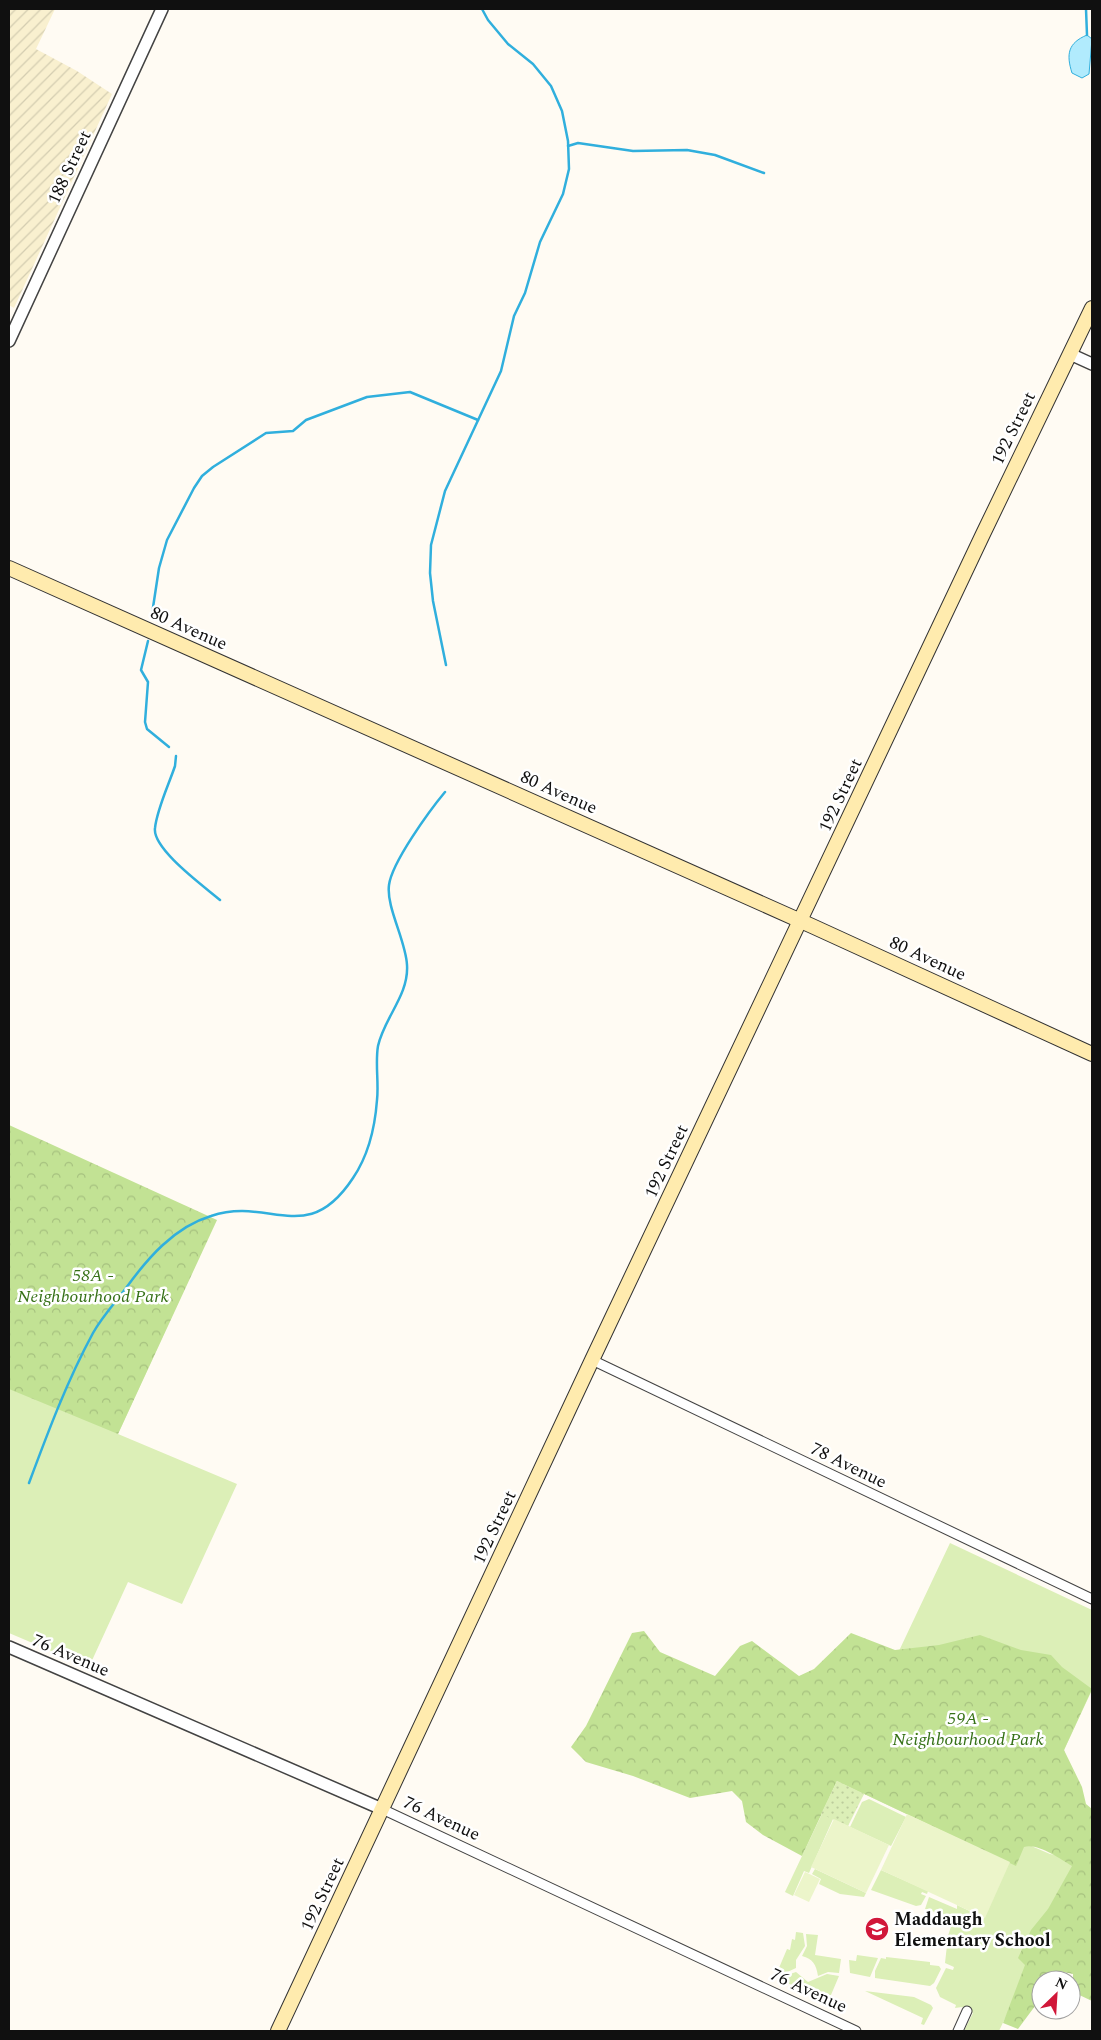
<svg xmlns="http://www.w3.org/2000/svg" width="1101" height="2040" font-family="Spectral,serif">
  <defs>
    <pattern id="farmland-furrows" width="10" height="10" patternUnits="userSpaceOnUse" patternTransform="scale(1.25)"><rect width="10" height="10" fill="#f9f0cf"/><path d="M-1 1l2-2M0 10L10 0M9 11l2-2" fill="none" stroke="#d4cdb1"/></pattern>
    <pattern id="forest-crowns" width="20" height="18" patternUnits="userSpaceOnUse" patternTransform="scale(1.25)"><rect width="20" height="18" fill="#c2e294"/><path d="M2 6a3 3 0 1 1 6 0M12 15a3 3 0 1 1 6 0" fill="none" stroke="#a6c17f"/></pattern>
    <pattern id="garden-dots" width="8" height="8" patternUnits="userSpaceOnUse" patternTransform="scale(1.25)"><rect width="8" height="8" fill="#dcefb7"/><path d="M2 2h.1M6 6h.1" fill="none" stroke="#bccc9c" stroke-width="1.8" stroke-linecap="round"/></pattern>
  </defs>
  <rect width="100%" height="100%" fill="#fffbf3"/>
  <polygon fill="url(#farmland-furrows)" points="9,9 55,9 36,49 77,71 112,94 14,308 9,305"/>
  <g fill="#dcefb7">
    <polygon points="9,1155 206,1242 118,1434 237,1484 182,1604 128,1582 89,1667 9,1633"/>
    <polygon points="950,1543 1092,1610 1092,1690 1025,1834 1029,1845 1050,1854 1079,1860 999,2031 964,2031 973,2013 962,2007 955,2008 956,2005 940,1997 936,1988 946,1968 953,1970 954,1967 945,1963 948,1936 953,1920 972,1926 981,1924 1009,1862 864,1794 862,1797 858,1795 848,1826 833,1819 809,1873 804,1871 793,1896 785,1892"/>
    <polygon points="869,1799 906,1817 891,1846 850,1827 862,1802"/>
    <polygon points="815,1869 866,1893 864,1897 840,1894 819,1884 821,1879 812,1874"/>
    <polygon points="881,1870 928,1891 927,1894 922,1892 921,1894 926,1896 921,1905 916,1906 871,1890"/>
    <polygon points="929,1897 957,1909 957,1905 982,1917 975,1924 925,1909"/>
    <polygon points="796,1932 803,1933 805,1946 796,1960 796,1968 781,1975 776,1975 787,1949 790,1950 792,1939 795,1940"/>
    <path d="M806,1934L818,1935L815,1955L841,1959L839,1973L828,1972L818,1976C816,1964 813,1959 802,1956L807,1946Z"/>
    <polygon points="857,1955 878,1958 870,1977 850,1973 849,1960 856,1961"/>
    <polygon points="886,1957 930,1962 930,1965 939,1966 941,1969 934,1983 930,1986 875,1978 875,1971 881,1958 886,1959"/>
    <polygon points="796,1972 808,1982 827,1974 839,1976 828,2002 775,1977 781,1977"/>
    <polygon points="865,1991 914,1997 931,2005 933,2008 924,2025 921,2024 923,2018"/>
  </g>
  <g fill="url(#forest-crowns)">
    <polygon points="9,1125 217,1220 118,1434 9,1389"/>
    <path d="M644,1631L660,1652L715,1676L740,1646L752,1641L799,1676L814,1669L851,1633L895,1650L939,1645L980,1635L1021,1650L1051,1655L1062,1667L1092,1689L1064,1750L1082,1787L1086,1804L1092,1809V2001L1073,1992V1974L1059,1971L1053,1980H1041V1998L1018,2029L1003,2023L1025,1965L1018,1958L1031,1930L1048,1909L1072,1866C1060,1859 1038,1843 1024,1847L1016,1866L837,1781L802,1856L763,1835L746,1822L742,1801L732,1791L690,1798L633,1776L586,1762L571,1747L586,1726L632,1633Z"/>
  </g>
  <polygon fill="url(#garden-dots)" points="837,1781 864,1794 848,1826 821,1814"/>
  <g fill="#ecf5ca">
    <polygon points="907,1814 1010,1862 985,1918 881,1870"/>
    <polygon points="834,1819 889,1845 866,1893 811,1867"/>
    <polygon points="805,1872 820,1879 809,1902 794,1895"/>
  </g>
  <path fill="#b1ebfd" stroke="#30afdd" d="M1087,35L1092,39L1089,74L1082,78L1072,73C1066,54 1068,43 1087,35Z"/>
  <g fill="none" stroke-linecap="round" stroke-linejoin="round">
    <g stroke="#30afdd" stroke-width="2.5">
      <polyline points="1086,9 1087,35"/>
      <polyline points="568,146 578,143 633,151 687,150 715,155 764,173"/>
      <polyline points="152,614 159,568 167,540 194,488 202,476 213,467 266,433 293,431 306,420 367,397 410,392 478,420"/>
      <polyline points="148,641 141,670 148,682 145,722 147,729 169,747"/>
      <polyline points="446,665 433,601 430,573 431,545 445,491 501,371 514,316 525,293 540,242 563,194 569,169 568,141 562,111 551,86 533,64 508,44 488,20 482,9"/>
      <path d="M176,756L175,766C169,784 157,809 155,828C152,849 205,887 220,900"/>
      <path d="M29,1483C48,1432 67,1381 93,1333C102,1317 115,1303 126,1288C147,1259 174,1227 211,1216C270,1196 307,1248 353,1178C368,1156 375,1127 377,1100C379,1083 375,1063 378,1046C384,1018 409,995 407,965C406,941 386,907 389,885C392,862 430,810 445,792"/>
    </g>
    <g stroke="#434343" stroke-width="11">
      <g id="minor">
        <polyline points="592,1360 1092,1599"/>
        <polyline points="382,1809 856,2031"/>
        <polyline points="958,2031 967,2011"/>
      </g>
    </g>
    <g stroke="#434343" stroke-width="14">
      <g id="tertiary">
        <polyline points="9,341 162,9"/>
        <polyline points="1070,354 1092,364"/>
        <polyline points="9,1647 382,1809"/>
      </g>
    </g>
    <g stroke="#323232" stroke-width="16">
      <g id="secondary">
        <polyline points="9,568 812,926 1092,1054"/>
        <polyline points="278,2031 592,1360 983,534 1092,308"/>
      </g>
    </g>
    <use href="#minor" stroke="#fff" stroke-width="9"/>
    <use href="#tertiary" stroke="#fff" stroke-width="11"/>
    <use href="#secondary" stroke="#ffebae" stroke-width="14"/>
  </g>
  <defs>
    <g id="school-disc" transform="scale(1.25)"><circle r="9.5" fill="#d11739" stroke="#fff"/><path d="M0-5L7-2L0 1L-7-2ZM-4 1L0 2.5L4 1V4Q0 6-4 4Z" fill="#fff"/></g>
  </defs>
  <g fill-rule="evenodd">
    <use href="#school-disc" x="877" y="1929"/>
  </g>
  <g text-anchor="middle" stroke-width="5" stroke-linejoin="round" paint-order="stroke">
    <g font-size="18" fill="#101010" stroke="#fff">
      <text transform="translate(69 167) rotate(-65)" y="6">188 Street</text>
      <text transform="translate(1013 428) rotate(-64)" y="6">192 Street</text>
      <text transform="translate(189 628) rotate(24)" y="6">80 Avenue</text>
      <text transform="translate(559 792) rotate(24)" y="6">80 Avenue</text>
      <text transform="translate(840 795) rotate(-65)" y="6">192 Street</text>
      <text transform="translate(928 958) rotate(25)" y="6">80 Avenue</text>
      <text transform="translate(666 1161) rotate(-65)" y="6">192 Street</text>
      <text transform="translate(849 1465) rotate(26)" y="6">78 Avenue</text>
      <text transform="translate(494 1527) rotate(-65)" y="6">192 Street</text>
      <text transform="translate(71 1655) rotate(23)" y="6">76 Avenue</text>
      <text transform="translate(442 1818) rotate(25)" y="6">76 Avenue</text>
      <text transform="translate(322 1894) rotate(-65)" y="6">192 Street</text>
      <text transform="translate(809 1990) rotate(25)" y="6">76 Avenue</text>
    </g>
    <g font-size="18" font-style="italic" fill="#367117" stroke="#fff">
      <text x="93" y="1281">58A -<tspan x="93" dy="21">Neighbourhood Park</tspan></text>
      <text x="968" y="1724">59A -<tspan x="968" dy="21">Neighbourhood Park</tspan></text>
    </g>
    <g font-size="18" font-weight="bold" fill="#101010" stroke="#fff" text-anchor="start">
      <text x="894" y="1925">Maddaugh<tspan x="894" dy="21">Elementary School</tspan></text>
    </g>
  </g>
  <rect width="1101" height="2040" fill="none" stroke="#101010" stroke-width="20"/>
  <g transform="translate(1056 1995) rotate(25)"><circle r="24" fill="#ffffff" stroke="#9f9f9f"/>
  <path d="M0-4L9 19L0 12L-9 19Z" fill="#d11739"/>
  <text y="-8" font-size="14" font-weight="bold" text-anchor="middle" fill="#101010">N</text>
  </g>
</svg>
